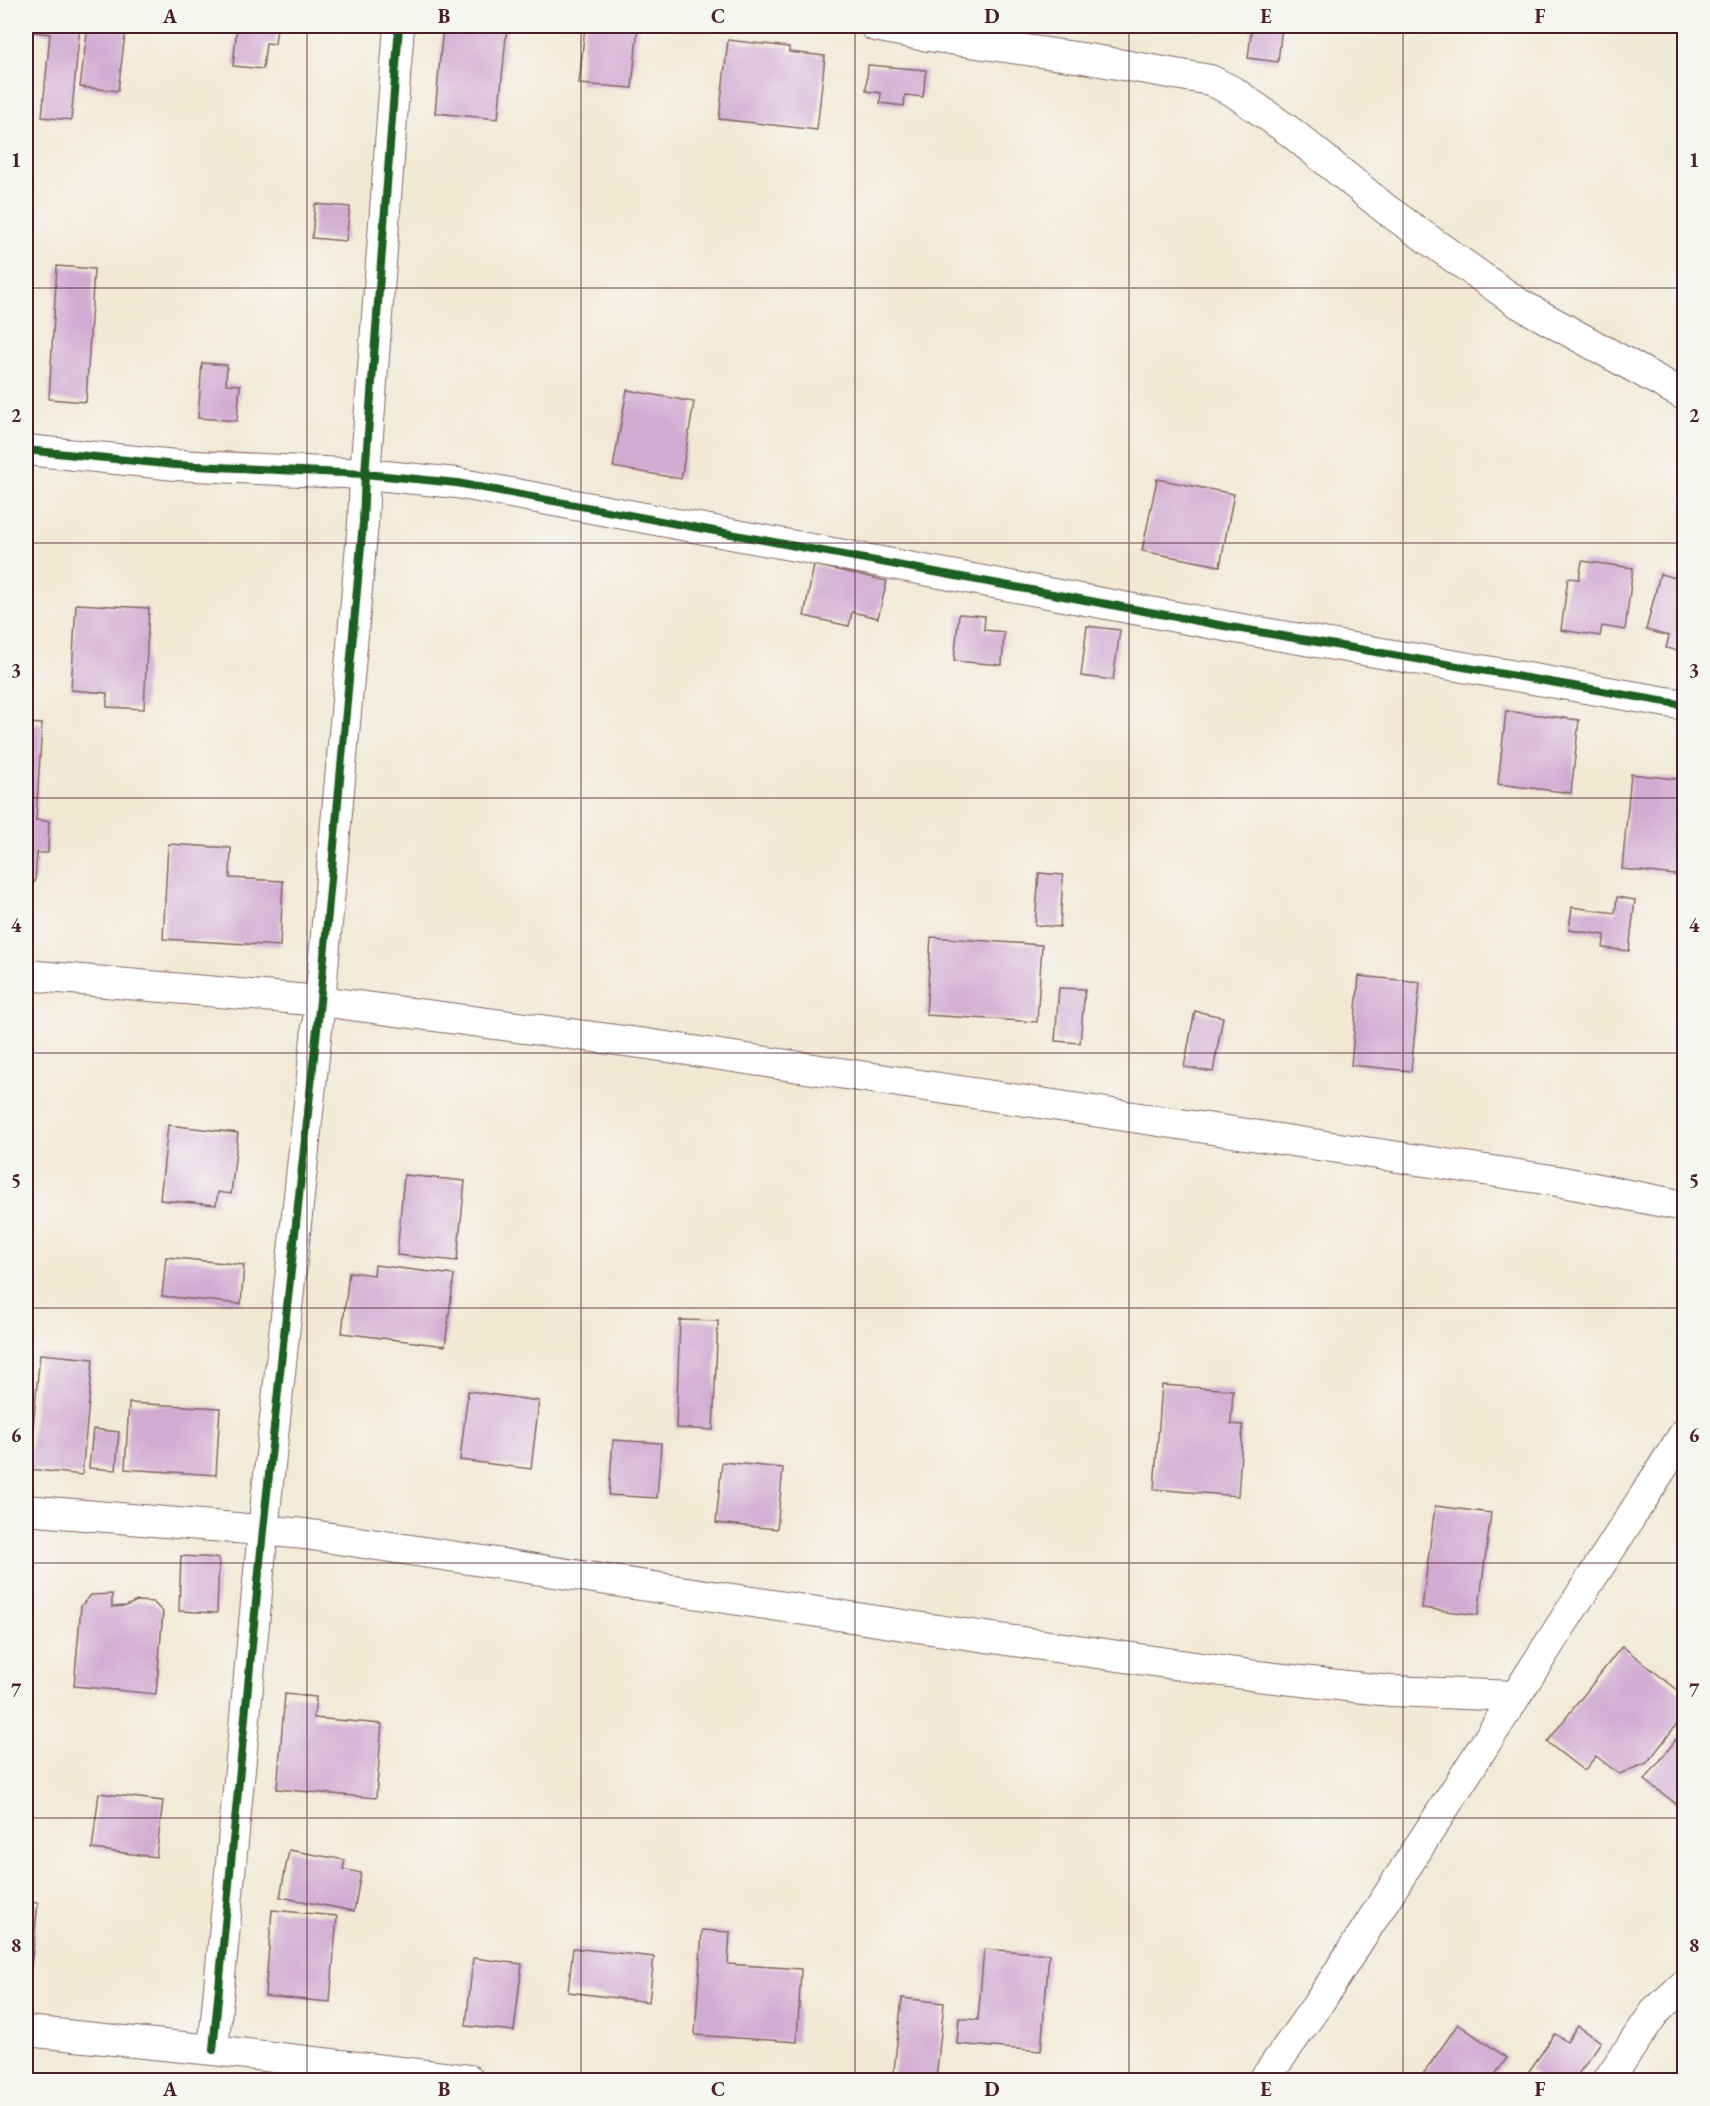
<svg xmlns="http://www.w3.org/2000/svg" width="1710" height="2106" font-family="'EB Garamond',serif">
  <rect width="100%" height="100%" fill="#f6f6f2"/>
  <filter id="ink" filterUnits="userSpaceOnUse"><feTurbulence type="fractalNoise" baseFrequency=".0167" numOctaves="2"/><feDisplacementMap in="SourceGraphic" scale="12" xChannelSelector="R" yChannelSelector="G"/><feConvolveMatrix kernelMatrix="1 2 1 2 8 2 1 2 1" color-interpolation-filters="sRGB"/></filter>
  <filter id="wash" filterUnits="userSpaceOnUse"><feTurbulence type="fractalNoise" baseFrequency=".008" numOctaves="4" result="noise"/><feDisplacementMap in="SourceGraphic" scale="24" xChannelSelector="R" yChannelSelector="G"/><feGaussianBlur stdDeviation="1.35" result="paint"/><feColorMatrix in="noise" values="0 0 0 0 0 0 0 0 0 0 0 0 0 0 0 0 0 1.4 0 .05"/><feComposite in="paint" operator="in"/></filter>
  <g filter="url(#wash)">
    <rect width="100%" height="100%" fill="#f1e9d4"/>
    <g id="blocks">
      <g fill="#d2abd2">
        <polygon points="26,26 80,26 71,120 42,117 50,34 26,31"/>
        <polygon points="88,26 126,26 118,91 80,87"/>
        <polygon points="237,26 277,26 275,44 266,43 263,69 233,66"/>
        <polygon points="443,26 507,26 498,119 435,113"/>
        <polygon points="585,26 638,26 632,88 579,84"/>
        <polygon points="1252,26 1282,26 1278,62 1248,58"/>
        <polygon points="728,40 789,47 789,52 825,56 817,130 719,119"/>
        <polygon points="868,65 926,70 923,97 905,95 904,106 880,103 881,93 866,91"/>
        <polygon points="315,204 350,207 346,241 312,238"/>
        <polygon points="57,266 94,269 86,402 49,399"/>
        <polygon points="202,363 227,365 226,384 240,385 237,421 198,418"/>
        <polygon points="627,390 694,402 681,479 613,467"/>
        <polygon points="1157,479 1234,494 1220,566 1142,551"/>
        <polygon points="1582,561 1633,568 1625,630 1602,626 1600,636 1561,630 1568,578 1579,579"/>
        <polygon points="814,565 887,581 878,618 852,612 849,626 804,616"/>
        <polygon points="1660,574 1684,580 1684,652 1666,648 1669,636 1646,630"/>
        <polygon points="76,604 149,608 144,709 107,707 107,693 71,690"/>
        <polygon points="959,614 985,616 984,630 1004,632 1002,665 954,661"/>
        <polygon points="1087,626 1120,630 1113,680 1081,676"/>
        <polygon points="1506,711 1579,720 1571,793 1498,784"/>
        <polygon points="26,723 42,724 36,820 49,821 48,853 37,853 35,882 26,881"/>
        <polygon points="1631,774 1684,780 1682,835 1684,835 1684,876 1622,869"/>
        <polygon points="168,844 231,848 230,878 283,881 280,946 163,939"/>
        <polygon points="1039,873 1063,875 1060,927 1035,925"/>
        <polygon points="1617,897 1635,900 1629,951 1603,948 1605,935 1569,930 1572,907 1615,913"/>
        <polygon points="931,937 1042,945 1037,1022 926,1015"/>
        <polygon points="1359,976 1420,982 1411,1071 1351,1065"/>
        <polygon points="1059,988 1085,989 1080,1043 1055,1041"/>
        <polygon points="1195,1011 1223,1017 1213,1072 1184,1067"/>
        <polygon points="168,1125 238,1133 231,1194 218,1192 216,1205 160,1200"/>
        <polygon points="404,1175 465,1181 457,1261 397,1255"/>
        <polygon points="166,1257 244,1265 241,1304 162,1296"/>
        <polygon points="375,1265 454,1275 445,1346 342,1333 349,1272 374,1275"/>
        <polygon points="680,1320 718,1321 713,1430 676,1428"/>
        <polygon points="40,1354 93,1359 82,1475 29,1469"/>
        <polygon points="1162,1385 1233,1390 1231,1424 1243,1425 1238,1496 1154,1489"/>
        <polygon points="468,1391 539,1401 531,1469 460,1460"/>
        <polygon points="129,1403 220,1408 216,1475 125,1469"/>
        <polygon points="93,1429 119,1432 116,1470 89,1468"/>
        <polygon points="613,1440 661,1443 657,1498 609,1495"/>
        <polygon points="722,1462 783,1468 777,1529 716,1523"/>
        <polygon points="1435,1506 1491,1513 1478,1615 1422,1608"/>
        <polygon points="181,1556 219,1558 217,1613 179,1611"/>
        <polygon points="112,1594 112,1607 126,1606 137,1601 153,1602 163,1612 156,1694 74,1686 81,1606 91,1595"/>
        <polygon points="1622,1646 1684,1695 1684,1715 1647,1763 1619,1774 1596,1756 1584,1771 1547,1742"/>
        <polygon points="285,1694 316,1697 314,1718 382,1724 376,1798 277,1789"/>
        <polygon points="1684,1729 1684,1810 1645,1780"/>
        <polygon points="99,1793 163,1801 156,1857 92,1849"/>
        <polygon points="289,1850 345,1860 343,1869 361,1873 354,1911 280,1897"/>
        <polygon points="26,1902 38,1903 31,1967 26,1966"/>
        <polygon points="272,1910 337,1916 330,2002 265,1996"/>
        <polygon points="702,1930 730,1932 728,1964 801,1969 797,2042 695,2035"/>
        <polygon points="573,1948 654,1957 649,2002 568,1992"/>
        <polygon points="984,1949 1049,1954 1041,2051 957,2044 959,2018 978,2020"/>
        <polygon points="473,1958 522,1964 514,2031 466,2026"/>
        <polygon points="902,1998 944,2003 936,2080 893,2079"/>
        <polygon points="1458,2024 1507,2058 1491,2080 1419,2080"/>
        <polygon points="1578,2026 1601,2042 1574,2080 1542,2080 1529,2071 1555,2034 1567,2042"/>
      </g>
    </g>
  </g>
  <g filter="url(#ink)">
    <use href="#blocks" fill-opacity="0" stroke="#846666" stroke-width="1.5"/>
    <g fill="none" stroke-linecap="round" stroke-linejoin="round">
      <g stroke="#846666" stroke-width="32">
        <g id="street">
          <polyline points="875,26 921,35 1089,59 1210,80 1234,92 1292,133 1387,210 1518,303 1684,395"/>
          <polyline points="26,450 176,465 365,474 457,483 1230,627 1684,705"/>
          <polyline points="26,975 320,1001 647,1044 1558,1181 1684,1206"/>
          <polyline points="26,1510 305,1534 910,1626 1257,1676 1391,1691 1514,1696"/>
          <polyline points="26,2031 213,2050 469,2080"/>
          <polyline points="213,2050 263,1530 320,1001 363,523 365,474 399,26"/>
          <polyline points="1264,2080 1320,2001 1684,1434"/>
          <polyline points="1608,2080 1654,2013 1684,1985"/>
        </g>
      </g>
      <use href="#street" stroke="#fff" stroke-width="30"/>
      <g stroke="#f6f6f2" stroke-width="11">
        <g id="cycleway">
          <polyline points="26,450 176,465 365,474 457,483 1230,627 1684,705"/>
          <polyline points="213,2050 263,1530 320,1001 363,523 365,474 399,26"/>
        </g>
      </g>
      <use href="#cycleway" stroke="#1b5e20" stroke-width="8"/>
    </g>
  </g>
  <path fill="none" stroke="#4a1f2b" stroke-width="1.5" stroke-opacity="0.55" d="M307,26V2080M581,26V2080M855,26V2080M1129,26V2080M1403,26V2080M26,288H1684M26,543H1684M26,798H1684M26,1053H1684M26,1308H1684M26,1563H1684M26,1818H1684"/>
  <rect width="1710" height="2106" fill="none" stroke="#f6f6f2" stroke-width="66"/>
  <rect x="33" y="33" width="1644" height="2040" fill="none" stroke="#4a1f2b" stroke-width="2"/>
  <g font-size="20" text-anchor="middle" font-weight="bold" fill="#4a1f2b">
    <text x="170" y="23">A</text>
    <text x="444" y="23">B</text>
    <text x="718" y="23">C</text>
    <text x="992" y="23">D</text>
    <text x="1266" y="23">E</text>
    <text x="1540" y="23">F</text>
    <text x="16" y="167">1</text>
    <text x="1694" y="167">1</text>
    <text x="16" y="422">2</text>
    <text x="1694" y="422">2</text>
    <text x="16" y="677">3</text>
    <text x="1694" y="677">3</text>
    <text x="16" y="932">4</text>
    <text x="1694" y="932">4</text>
    <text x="16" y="1187">5</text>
    <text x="1694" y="1187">5</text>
    <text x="16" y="1442">6</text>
    <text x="1694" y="1442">6</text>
    <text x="16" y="1697">7</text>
    <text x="1694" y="1697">7</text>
    <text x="16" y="1952">8</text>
    <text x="1694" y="1952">8</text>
    <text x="170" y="2096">A</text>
    <text x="444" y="2096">B</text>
    <text x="718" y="2096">C</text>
    <text x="992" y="2096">D</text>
    <text x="1266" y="2096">E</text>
    <text x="1540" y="2096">F</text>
  </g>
</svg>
